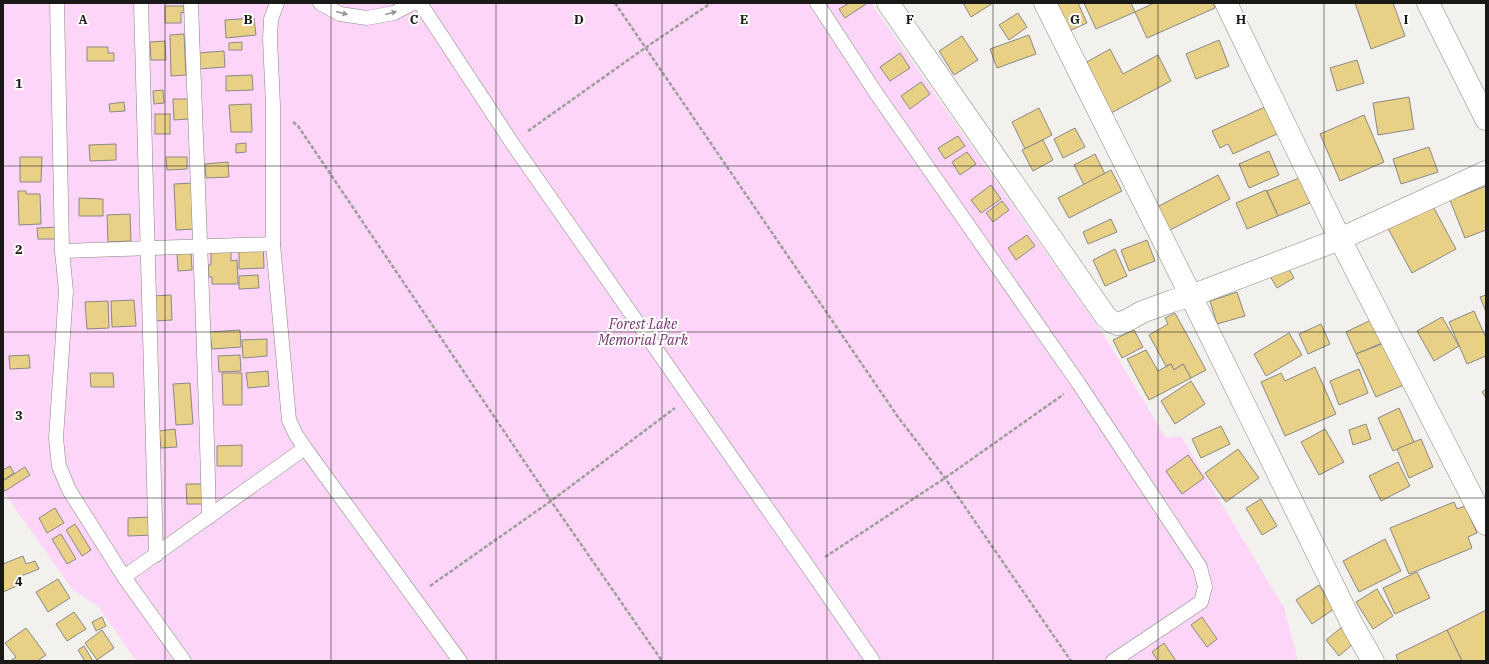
<svg xmlns="http://www.w3.org/2000/svg" width="1489" height="664" font-family="'IBM Plex Serif',serif">
  <rect width="100%" height="100%" fill="#f3f1ed"/>
  <polygon fill="#fcd5f8" points="3,3 871,3 1103,334 1166,438 1181,436 1284,608 1298,661 136,661 98,606 73,590 3,491"/>
  <g fill="#e8d087" stroke="#8a8985">
    <polygon points="849,3 866,3 866,4 845,18 839,9"/>
    <polygon points="963,3 993,3 971,17"/>
    <polygon points="1049,3 1078,3 1087,23 1062,34"/>
    <polygon points="1084,3 1131,3 1135,12 1096,29"/>
    <polygon points="1154,3 1213,3 1215,8 1147,38 1135,12"/>
    <polygon points="1355,3 1393,3 1405,36 1371,49"/>
    <polygon points="165,6 184,6 184,13 181,12 181,23 165,23"/>
    <polygon points="1018,13 1027,27 1009,40 999,25"/>
    <polygon points="254,18 256,35 226,38 225,20"/>
    <polygon points="184,34 186,75 171,76 170,35"/>
    <polygon points="1029,35 1036,54 997,68 990,49"/>
    <polygon points="962,36 978,60 954,75 939,51"/>
    <polygon points="1219,40 1229,66 1196,79 1186,54"/>
    <polygon points="165,41 166,60 151,60 150,42"/>
    <polygon points="242,42 242,50 229,50 229,43"/>
    <polygon points="87,47 108,47 108,53 114,53 114,61 87,61"/>
    <polygon points="1110,49 1123,74 1158,55 1171,81 1111,113 1085,63"/>
    <polygon points="224,51 225,67 198,69 198,53"/>
    <polygon points="900,53 910,68 890,81 880,67"/>
    <polygon points="1357,60 1364,83 1337,91 1330,68"/>
    <polygon points="252,75 253,90 226,91 226,76"/>
    <polygon points="921,82 930,94 910,109 901,96"/>
    <polygon points="163,90 164,103 154,104 153,91"/>
    <polygon points="1409,97 1414,129 1378,135 1373,103"/>
    <polygon points="173,99 188,99 189,119 174,120"/>
    <polygon points="124,102 125,111 110,112 109,104"/>
    <polygon points="251,104 252,132 231,132 229,105"/>
    <polygon points="1265,107 1277,134 1233,154 1228,144 1220,148 1212,131"/>
    <polygon points="1039,108 1052,135 1025,149 1012,122"/>
    <rect x="155" y="114" width="15" height="20"/>
    <polygon points="1364,115 1384,162 1340,181 1320,134"/>
    <polygon points="1075,128 1085,147 1063,158 1054,139"/>
    <polygon points="958,136 965,146 945,159 938,148"/>
    <polygon points="1043,140 1053,160 1033,171 1022,150"/>
    <polygon points="246,143 246,152 236,153 236,144"/>
    <polygon points="116,144 116,160 90,161 89,145"/>
    <polygon points="1429,147 1438,172 1401,184 1393,159"/>
    <polygon points="1269,151 1279,175 1249,188 1239,164"/>
    <polygon points="967,152 976,164 960,175 952,162"/>
    <polygon points="1095,154 1105,174 1084,185 1074,165"/>
    <polygon points="20,157 42,157 41,182 20,182"/>
    <polygon points="166,157 187,157 187,169 167,170"/>
    <polygon points="228,162 229,177 206,178 205,164"/>
    <polygon points="1111,170 1122,191 1069,218 1058,198"/>
    <polygon points="1218,175 1230,199 1170,230 1157,207"/>
    <polygon points="1299,178 1310,203 1278,216 1267,191"/>
    <polygon points="193,183 195,229 176,230 174,184"/>
    <polygon points="991,185 1001,199 981,213 971,200"/>
    <polygon points="1486,186 1486,230 1465,238 1450,200"/>
    <polygon points="1266,190 1278,216 1247,229 1236,203"/>
    <polygon points="18,191 26,191 26,194 40,194 41,224 19,225"/>
    <polygon points="79,198 103,199 103,216 79,216"/>
    <polygon points="1429,199 1456,249 1412,273 1385,223"/>
    <polygon points="1002,201 1009,210 993,222 986,213"/>
    <polygon points="130,214 131,241 108,242 107,215"/>
    <polygon points="1111,219 1117,232 1088,244 1083,232"/>
    <polygon points="61,227 62,239 38,239 37,228"/>
    <polygon points="1027,235 1035,246 1016,260 1008,248"/>
    <polygon points="239,240 263,240 264,268 239,269"/>
    <polygon points="1147,240 1155,261 1129,271 1121,250"/>
    <polygon points="1115,249 1127,276 1105,286 1093,260"/>
    <polygon points="191,252 192,270 178,271 177,253"/>
    <polygon points="211,252 231,252 231,261 237,260 238,284 212,284 212,277 209,277 208,265 211,265"/>
    <polygon points="1287,266 1294,278 1277,288 1270,276"/>
    <polygon points="258,275 259,288 239,289 239,276"/>
    <polygon points="1237,292 1245,316 1217,324 1210,301"/>
    <polygon points="171,295 172,320 153,321 151,296"/>
    <polygon points="1486,295 1486,312 1480,297"/>
    <polygon points="134,300 136,326 112,327 111,301"/>
    <polygon points="108,301 109,328 87,329 85,302"/>
    <polygon points="1474,311 1486,338 1486,356 1467,364 1449,322"/>
    <polygon points="1175,313 1206,370 1191,378 1183,364 1174,370 1171,364 1166,366 1149,335 1168,324 1165,318"/>
    <polygon points="1442,317 1459,346 1434,361 1417,331"/>
    <polygon points="1371,320 1382,343 1356,354 1346,332"/>
    <polygon points="1321,324 1330,344 1308,354 1299,334"/>
    <polygon points="240,330 241,347 212,349 210,332"/>
    <polygon points="1134,330 1143,347 1122,358 1113,340"/>
    <polygon points="1289,333 1302,355 1266,376 1254,354"/>
    <polygon points="267,339 267,356 243,358 242,340"/>
    <polygon points="1387,342 1406,384 1376,397 1356,354"/>
    <polygon points="1146,350 1158,371 1171,364 1174,370 1183,364 1191,378 1149,400 1127,359"/>
    <polygon points="29,355 30,368 10,369 9,356"/>
    <polygon points="240,355 241,371 219,372 218,356"/>
    <polygon points="1315,367 1336,414 1285,436 1261,382 1281,373 1285,381"/>
    <polygon points="1359,369 1368,393 1339,405 1330,381"/>
    <polygon points="268,371 269,386 248,388 246,373"/>
    <polygon points="90,373 113,373 114,387 91,387"/>
    <polygon points="222,373 242,373 242,405 223,405"/>
    <polygon points="1191,381 1205,404 1175,424 1161,401"/>
    <polygon points="190,383 193,424 176,425 173,384"/>
    <polygon points="1486,389 1486,398 1482,392"/>
    <polygon points="1399,408 1414,442 1393,451 1378,418"/>
    <polygon points="1366,424 1371,439 1353,445 1349,430"/>
    <polygon points="1221,426 1230,444 1201,458 1192,439"/>
    <polygon points="175,429 177,447 161,448 159,431"/>
    <polygon points="1325,429 1344,462 1319,475 1301,442"/>
    <polygon points="1421,439 1433,467 1409,478 1397,449"/>
    <polygon points="242,445 242,466 217,466 217,446"/>
    <polygon points="1238,449 1259,478 1226,502 1205,473"/>
    <polygon points="1188,455 1204,478 1182,494 1166,471"/>
    <polygon points="1398,462 1410,486 1381,501 1369,476"/>
    <polygon points="10,466 14,473 3,480 3,470"/>
    <polygon points="25,467 30,475 5,491 3,488 3,481"/>
    <polygon points="186,484 203,484 204,504 187,504"/>
    <polygon points="1261,499 1277,526 1262,535 1246,508"/>
    <polygon points="1454,502 1457,509 1465,506 1477,533 1468,537 1472,548 1409,574 1390,528"/>
    <polygon points="55,508 64,523 47,533 39,518"/>
    <polygon points="152,517 153,535 128,536 128,518"/>
    <polygon points="75,524 91,550 82,556 66,530"/>
    <polygon points="61,534 76,559 67,564 52,539"/>
    <polygon points="1385,539 1401,571 1359,592 1343,561"/>
    <polygon points="23,556 26,564 35,561 39,569 16,578 19,585 3,592 3,564"/>
    <polygon points="1417,572 1430,598 1395,614 1383,588"/>
    <polygon points="58,579 70,598 48,612 36,592"/>
    <polygon points="1319,585 1334,609 1312,624 1296,600"/>
    <polygon points="1377,589 1393,616 1373,629 1356,602"/>
    <polygon points="1486,610 1486,661 1462,661 1447,630"/>
    <polygon points="74,612 86,629 67,641 56,624"/>
    <polygon points="102,617 106,626 96,631 92,622"/>
    <polygon points="1202,617 1217,639 1207,647 1191,625"/>
    <polygon points="1342,627 1354,643 1339,656 1326,640"/>
    <polygon points="26,628 46,655 37,661 10,661 16,657 5,643"/>
    <polygon points="102,630 114,648 97,660 85,643"/>
    <polygon points="1447,630 1462,661 1398,661 1396,655"/>
    <polygon points="1164,643 1176,661 1158,661 1152,652"/>
    <polygon points="84,646 92,659 90,661 85,661 78,650"/>
  </g>
  <g fill="none" stroke-linecap="round" stroke-linejoin="round">
    <g stroke="#878681" stroke-width="15">
      <g id="service">
        <polyline points="57,3 62,251 66,291 56,438 59,466 69,490 124,577 184,661"/>
        <polyline points="141,3 156,555"/>
        <path d="M191,3C197,174 205,346 209,517"/>
        <polyline points="277,3 271,19 270,39 273,105 273,244 289,420 296,435 305,448 460,661"/>
        <polyline points="320,3 340,14 367,18 394,13 413,3"/>
        <polyline points="420,3 512,143 809,568 873,661"/>
        <polyline points="817,3 876,93 1079,384 1200,567 1205,587 1201,602 1113,661"/>
        <polyline points="62,251 273,244"/>
        <polyline points="124,577 305,448"/>
      </g>
    </g>
    <g stroke="#878681" stroke-width="23">
      <g id="minor">
        <polyline points="888,3 1106,317 1112,322 1118,324 1128,320 1142,312 1172,301 1191,296 1340,239 1486,172"/>
        <polyline points="1045,3 1191,296 1353,626 1373,661"/>
        <polyline points="1226,3 1340,239 1486,524"/>
        <polyline points="1428,3 1486,119"/>
      </g>
    </g>
    <g stroke="#9e9d9a" stroke-width="2.5" stroke-dasharray="4 2" stroke-linecap="butt">
      <polyline points="615,3 898,417 945,478 1071,661"/>
      <polyline points="293,122 298,126 551,501 662,661"/>
      <polyline points="528,131 645,48 711,3"/>
      <polyline points="825,557 945,478 1064,394"/>
      <polyline points="430,586 551,501 675,408"/>
    </g>
    <use href="#service" stroke="#fff" stroke-width="14"/>
    <use href="#minor" stroke="#fff" stroke-width="22"/>
  </g>
  <defs><path id="oneway-solid" d="M-6-.8H1V-3.2L6.5 0L1 3.2V.8H-6Z"/></defs>
  <g fill="#989897">
    <use href="#oneway-solid" transform="translate(342 13) rotate(15)"/>
    <use href="#oneway-solid" transform="translate(391 13) rotate(-15)"/>
  </g>
  <path fill="none" stroke="#191917" stroke-width="1" stroke-opacity="0.55" d="M165,3V661M331,3V661M496,3V661M662,3V661M827,3V661M993,3V661M1158,3V661M1324,3V661M3,166H1486M3,332H1486M3,498H1486"/>
  <g text-anchor="middle" stroke-width="4" stroke-linejoin="round" paint-order="stroke">
    <g font-size="14" font-style="italic" fill="#733070" stroke="#fffffe">
      <text x="643" y="329">Forest Lake<tspan x="643" dy="16">Memorial Park</tspan></text>
    </g>
  </g>
  <g font-size="13" text-anchor="middle" font-weight="bold" fill="#191917" stroke="#fffffe" stroke-width="4" stroke-linejoin="round" paint-order="stroke">
    <text x="83" y="24">A</text>
    <text x="248" y="24">B</text>
    <text x="414" y="24">C</text>
    <text x="579" y="24">D</text>
    <text x="744" y="24">E</text>
    <text x="910" y="24">F</text>
    <text x="1075" y="24">G</text>
    <text x="1241" y="24">H</text>
    <text x="1406" y="24">I</text>
    <text x="19" y="88">1</text>
    <text x="19" y="254">2</text>
    <text x="19" y="420">3</text>
    <text x="19" y="586">4</text>
  </g>
  <rect width="1489" height="664" fill="none" stroke="#191917" stroke-width="8"/>
</svg>
